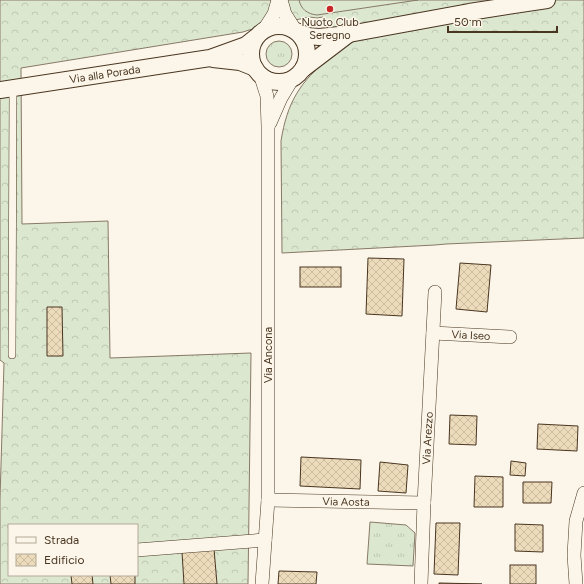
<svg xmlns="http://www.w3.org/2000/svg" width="584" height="584" font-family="Figtree,sans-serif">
  <defs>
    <pattern id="grass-tufts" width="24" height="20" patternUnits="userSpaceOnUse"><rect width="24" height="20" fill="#dce7d0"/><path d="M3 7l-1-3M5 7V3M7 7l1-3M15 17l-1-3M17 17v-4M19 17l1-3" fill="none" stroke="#bec7b2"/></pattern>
    <pattern id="forest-crowns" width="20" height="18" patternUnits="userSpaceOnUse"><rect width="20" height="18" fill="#dce7d0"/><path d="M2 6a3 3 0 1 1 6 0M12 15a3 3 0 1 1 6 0" fill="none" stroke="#bec7b2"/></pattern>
    <pattern id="building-cross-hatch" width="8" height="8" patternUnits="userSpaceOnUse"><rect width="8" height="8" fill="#ecdcbc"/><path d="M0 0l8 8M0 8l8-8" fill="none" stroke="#ccbda1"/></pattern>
  </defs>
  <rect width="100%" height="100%" fill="#fbf6e9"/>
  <g fill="url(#grass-tufts)" stroke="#887966">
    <circle cx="279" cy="54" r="13"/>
    <polygon points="370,522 406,525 415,533 413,566 367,564"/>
  </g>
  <path fill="url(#forest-crowns)" stroke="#887966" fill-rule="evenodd" d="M0,0H584V238L446,244L435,245L282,253L281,141C287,103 300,81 330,58L323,17L317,18L309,17L249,30L243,32L21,68L22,224L108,221L110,358L251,353L248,584H0V499L4,363L0,360ZM9,525H137V575H9Z"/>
  <path fill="#dce7d0" stroke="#887966" d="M299,0H418L317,15C307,14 301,9 299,0Z"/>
  <g fill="url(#building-cross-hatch)" stroke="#4a3520">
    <polygon points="368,258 404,259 402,316 366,314"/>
    <polygon points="460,263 491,265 487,312 456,309"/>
    <rect x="300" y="267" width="41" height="20"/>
    <polygon points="47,307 62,307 63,356 47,356"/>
    <polygon points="450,415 477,416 476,445 449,444"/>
    <polygon points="538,424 578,426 577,451 537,449"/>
    <polygon points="301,457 361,460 360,489 300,486"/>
    <polygon points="511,461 526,463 525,476 510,475"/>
    <polygon points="380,462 408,465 406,493 378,491"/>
    <polygon points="475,476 503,477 503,507 474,507"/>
    <polygon points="523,482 552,482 551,503 523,503"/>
    <polygon points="436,523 460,523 458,575 434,574"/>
    <polygon points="515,524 543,525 543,552 515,551"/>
    <polygon points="214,549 217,584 184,584 182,552"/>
    <rect x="510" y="565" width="26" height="19"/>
    <polygon points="279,571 317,572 316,584 278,584"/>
    <polygon points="71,575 92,575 93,584 72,584"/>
    <polygon points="110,575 135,575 135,584 111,584"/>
    <polygon points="439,583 482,584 439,584"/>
  </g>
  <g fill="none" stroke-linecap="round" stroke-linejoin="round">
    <g stroke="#4a3520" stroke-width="8">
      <polyline id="service" points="12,355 13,89"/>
    </g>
    <g stroke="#4a3520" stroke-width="14">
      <g id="minor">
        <polyline points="281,0 285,14 296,31"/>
        <polyline points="263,31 274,14 278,0"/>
        <polyline points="260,74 267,96 268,126 268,500 262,584"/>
        <polyline points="270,123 281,98 293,78"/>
        <path id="s1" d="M433,333L510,337"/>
        <path id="s2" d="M268,500L424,503"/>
        <polyline points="137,550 265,540"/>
        <path id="s3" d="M421,584L424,503L435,292"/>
        <polyline points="576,584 574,555 576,521 584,493"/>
      </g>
    </g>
    <g stroke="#4a3520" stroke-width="18">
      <g id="tertiary">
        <circle cx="279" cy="54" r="28"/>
        <polyline points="296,31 308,36 319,37 349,34 469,12 547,0"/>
        <polyline points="213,59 240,62 255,68"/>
        <polyline points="303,69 349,34"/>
        <path id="s4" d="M0,90L210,58L246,45L256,37"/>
      </g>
    </g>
    <use href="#service" stroke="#fbf6e9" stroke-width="7"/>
    <use href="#minor" stroke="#fbf6e9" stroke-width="13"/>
    <use href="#tertiary" stroke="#fbf6e9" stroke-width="16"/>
  </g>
  <circle fill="#c62828" stroke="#fbf6e9" stroke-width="1.5" cx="330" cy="9" r="4"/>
  <g text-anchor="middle" stroke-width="3" stroke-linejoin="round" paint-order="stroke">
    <g font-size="11" fill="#4a3520" stroke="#fbf6e9">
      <text x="330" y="26">Nuoto Club<tspan x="330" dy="13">Seregno</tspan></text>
    </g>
    <g font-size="11" fill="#4a3520" stroke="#fbf6e9">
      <text dy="4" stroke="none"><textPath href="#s4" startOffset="106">Via alla Porada</textPath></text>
      <text dy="4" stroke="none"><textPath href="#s1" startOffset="38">Via Iseo</textPath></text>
      <text transform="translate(268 355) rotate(-90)" y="4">Via Ancona</text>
      <text dy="4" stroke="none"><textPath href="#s3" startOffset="146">Via Arezzo</textPath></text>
      <text dy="4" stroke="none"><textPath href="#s2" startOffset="78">Via Aosta</textPath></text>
    </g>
  </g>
  <rect x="8" y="524" width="130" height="52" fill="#fbf6e9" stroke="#b4a999"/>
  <rect x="16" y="537" width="20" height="6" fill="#fbf6e9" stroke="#b4a999"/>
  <text x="44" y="544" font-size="12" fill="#4a3520">Strada</text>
  <rect x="16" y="554" width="20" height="12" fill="url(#building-cross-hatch)" stroke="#b4a999"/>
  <text x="44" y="564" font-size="12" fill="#4a3520">Edificio</text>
  <path d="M448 26v6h109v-6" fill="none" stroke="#4a3520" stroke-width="2"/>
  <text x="454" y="26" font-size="12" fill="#4a3520" stroke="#fbf6e9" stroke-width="3" paint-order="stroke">50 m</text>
</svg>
